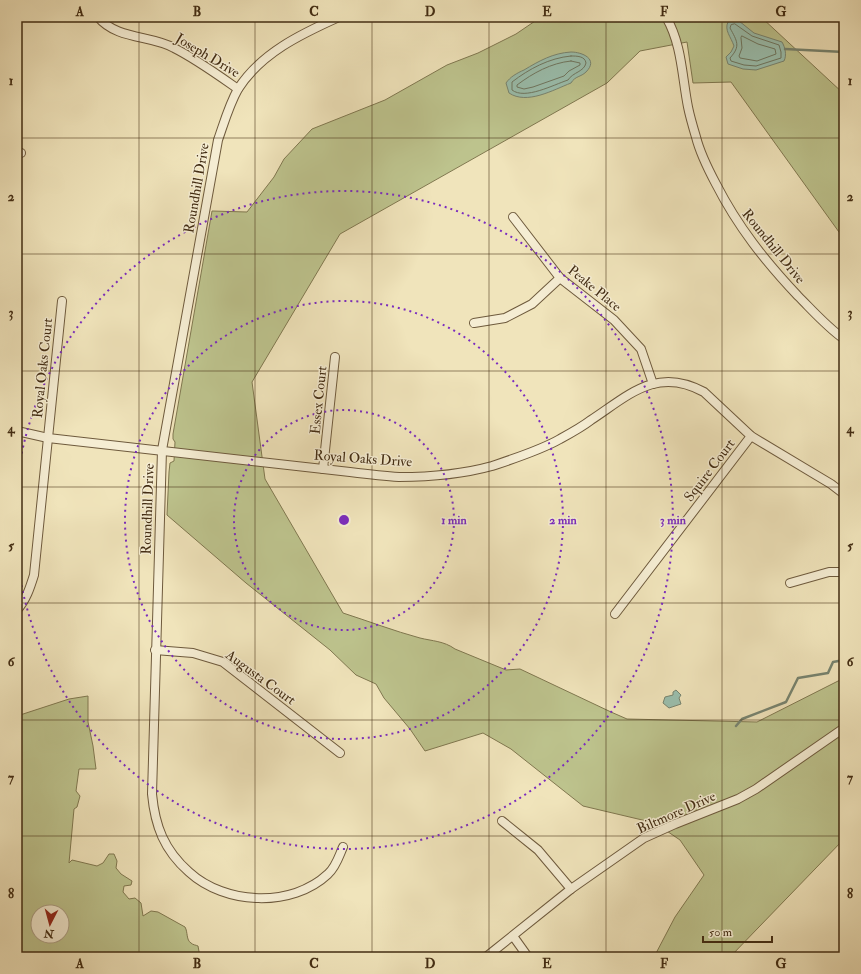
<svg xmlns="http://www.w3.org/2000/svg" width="861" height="974" font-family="'IM FELL Double Pica',serif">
  <rect width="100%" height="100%" fill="#f0e4bb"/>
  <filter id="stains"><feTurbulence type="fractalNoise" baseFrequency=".005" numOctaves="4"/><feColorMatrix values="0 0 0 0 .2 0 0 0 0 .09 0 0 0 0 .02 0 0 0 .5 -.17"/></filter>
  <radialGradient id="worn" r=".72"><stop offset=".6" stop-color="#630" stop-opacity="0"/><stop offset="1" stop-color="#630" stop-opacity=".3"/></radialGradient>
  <g fill="#bdc38d" stroke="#807850" fill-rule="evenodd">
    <path d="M541,17H761L844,94V239L731,82L693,83L687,42L640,51L607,83L340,234L252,382L265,479L343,613C368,621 394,631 420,638C432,641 444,641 455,649L506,670L520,669L611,712L627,719L757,722L844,678V839L730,957H654L675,917L704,875L680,840L655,823L583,806L511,749L483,733L425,751L410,729L384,698L376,684L356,675L330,650L246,583L167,515L169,472L170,463L174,461L175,442L173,439V434L212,211L247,212L274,177L284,159L312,129L385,100L447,65L478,53L516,34Z"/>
    <path d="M88,696V722L93,746L96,769H79L76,791L80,796L77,807L74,809L69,863L72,860L97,866L103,863L109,854H114L117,861L116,868L121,874L132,881L131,885L124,886L123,892L129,899L135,898L141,903L143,916L151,911L158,912L185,927C188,932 186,940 191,943C193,945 196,945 198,946L200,957H17V716L69,699ZM38,912H62V936H38Z"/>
  </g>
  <g fill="#9abfae" stroke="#778470">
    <path d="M736,20L739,21L754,33L782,42C785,47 787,55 784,61L756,70L743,69L728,64L726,57L731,52L734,46C731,37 724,30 728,22Z"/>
    <path d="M571,52C582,52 599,59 586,72C581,77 575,76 571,83C553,90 527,105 509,93L506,83C510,77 517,73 524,70C539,61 553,53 571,52Z"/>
    <polygon points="676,690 681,695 679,698 681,704 669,708 663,703 665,697 673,695 673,692"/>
  </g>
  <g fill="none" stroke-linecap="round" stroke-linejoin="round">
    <g stroke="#6e7660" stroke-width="1">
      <path d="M735,24L752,36L779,45L781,52V58L756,66L744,65L731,61L730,58C741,46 737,41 730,28L731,25Z"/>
      <polygon points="742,36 758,44 775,49 776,54 757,61 740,58 739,56 742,48 741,38"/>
      <path d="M571,56C577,56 585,56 586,63C584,72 573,72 568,80C553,85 525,100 512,90V82C529,69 549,58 571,56Z"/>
      <path d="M571,61L580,63V65L569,71L564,76L533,87L524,89L517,87V85C533,73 551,63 571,61Z"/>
    </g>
    <g stroke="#778470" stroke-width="2.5">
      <polyline points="785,49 844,52"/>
      <polyline points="736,726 742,719 786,702 798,678 828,673 833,662 844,660"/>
    </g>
    <g stroke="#6e5a3d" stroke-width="10">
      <g id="minor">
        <path d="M98,17C117,40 151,35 174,48C196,59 218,75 238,89"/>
        <path d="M339,17C301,34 261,53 238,89C229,105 224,123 218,140L162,450L152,794C155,826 164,850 189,872C225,905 292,908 328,874C336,867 339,856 343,847"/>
        <path d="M666,17C682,44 682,77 688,107C690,117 693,127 696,137C700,153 708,169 716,184C738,227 765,261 798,296C813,311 827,327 844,339"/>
        <polyline points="17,153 21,153"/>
        <polyline points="513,217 560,278 614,320 641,349 653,384"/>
        <polyline points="474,323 505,318 532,304 560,278"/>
        <path d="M17,431L48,438L350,472C366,474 382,476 399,477C429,477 463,474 492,466C513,459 541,450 560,439C571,433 582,427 591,420C629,395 657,366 704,392L751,436L831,484L844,494"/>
        <polyline points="323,469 335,357"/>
        <polyline points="790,583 829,572 844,572"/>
        <path d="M17,610C26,600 30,588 34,575L62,301"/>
        <polyline points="615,614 751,436"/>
        <polyline points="155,650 193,653 223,662 340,753"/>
        <polyline points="502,821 538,850 571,889"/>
        <polyline points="513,936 528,957"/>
        <polyline points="486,957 571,889 644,838 675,824 738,799 756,789 844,728"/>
      </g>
    </g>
    <use href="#minor" stroke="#f5edd3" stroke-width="8"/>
  </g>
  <path fill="none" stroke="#422c13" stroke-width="1" stroke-opacity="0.55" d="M139,17V957M255,17V957M372,17V957M489,17V957M606,17V957M722,17V957M17,138H844M17,254H844M17,371H844M17,487H844M17,603H844M17,720H844M17,836H844"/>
  <g fill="none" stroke="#7b2cbf" stroke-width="2" stroke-dasharray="2 4">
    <circle cx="344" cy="520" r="110"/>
    <circle cx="344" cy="520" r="219"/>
    <path d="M17 483A329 329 0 1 1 17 557"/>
  </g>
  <g text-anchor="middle" stroke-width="3" stroke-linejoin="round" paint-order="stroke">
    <g font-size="14" fill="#422c13" stroke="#f5edd3">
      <text transform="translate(208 55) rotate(31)" y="5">Joseph Drive</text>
      <text transform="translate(196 188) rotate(-80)" y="5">Roundhill Drive</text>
      <text transform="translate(774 246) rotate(51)" y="5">Roundhill Drive</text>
      <text transform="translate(595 288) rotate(39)" y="5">Peake Place</text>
      <text transform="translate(42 368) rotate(-84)" y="5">Royal Oaks Court</text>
      <text transform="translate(318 400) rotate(-84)" y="5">Essex Court</text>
      <text transform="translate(363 458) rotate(4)" y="5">Royal Oaks Drive</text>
      <text transform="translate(709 470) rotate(-53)" y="5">Squire Court</text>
      <text transform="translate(147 509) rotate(-88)" y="5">Roundhill Drive</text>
      <text transform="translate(261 677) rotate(36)" y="5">Augusta Court</text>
      <text transform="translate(676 812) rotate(-24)" y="5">Biltmore Drive</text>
    </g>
  </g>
  <circle cx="344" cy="520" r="6" fill="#7b2cbf" stroke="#f5edd3" stroke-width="2"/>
  <g font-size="12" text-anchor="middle" font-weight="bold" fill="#7b2cbf" stroke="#f5edd3" stroke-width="3" stroke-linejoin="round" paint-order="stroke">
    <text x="454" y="524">1 min</text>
    <text x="563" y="524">2 min</text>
    <text x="673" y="524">3 min</text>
  </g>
  <rect width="861" height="974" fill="none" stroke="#f0e4bb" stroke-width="44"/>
  <g transform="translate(50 924) rotate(186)"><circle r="19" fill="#f5edd3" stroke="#ada086"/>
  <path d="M0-3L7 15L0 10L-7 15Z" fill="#8f2418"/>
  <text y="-6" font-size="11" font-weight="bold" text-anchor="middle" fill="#422c13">N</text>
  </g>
  <path d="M703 936v6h69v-6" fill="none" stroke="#422c13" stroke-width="2"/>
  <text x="709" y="936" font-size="12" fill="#422c13" stroke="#f5edd3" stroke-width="3" paint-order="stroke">50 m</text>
  <rect x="22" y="22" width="817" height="930" fill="none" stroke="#422c13" stroke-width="1.5"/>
  <g font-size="13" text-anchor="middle" font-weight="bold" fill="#422c13">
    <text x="80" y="16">A</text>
    <text x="197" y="16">B</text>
    <text x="314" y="16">C</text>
    <text x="430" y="16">D</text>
    <text x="547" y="16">E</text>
    <text x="664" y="16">F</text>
    <text x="781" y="16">G</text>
    <text x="11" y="85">1</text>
    <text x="850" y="85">1</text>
    <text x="11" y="201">2</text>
    <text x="850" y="201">2</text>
    <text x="11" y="317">3</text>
    <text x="850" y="317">3</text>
    <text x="11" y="433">4</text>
    <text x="850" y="433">4</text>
    <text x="11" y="550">5</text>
    <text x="850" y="550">5</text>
    <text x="11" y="666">6</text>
    <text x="850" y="666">6</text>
    <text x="11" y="782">7</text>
    <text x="850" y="782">7</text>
    <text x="11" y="898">8</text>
    <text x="850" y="898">8</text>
    <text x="80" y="968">A</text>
    <text x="197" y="968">B</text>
    <text x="314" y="968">C</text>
    <text x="430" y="968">D</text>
    <text x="547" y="968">E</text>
    <text x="664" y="968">F</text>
    <text x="781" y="968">G</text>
  </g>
  <rect width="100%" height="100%" filter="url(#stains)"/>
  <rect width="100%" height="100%" fill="url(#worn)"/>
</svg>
